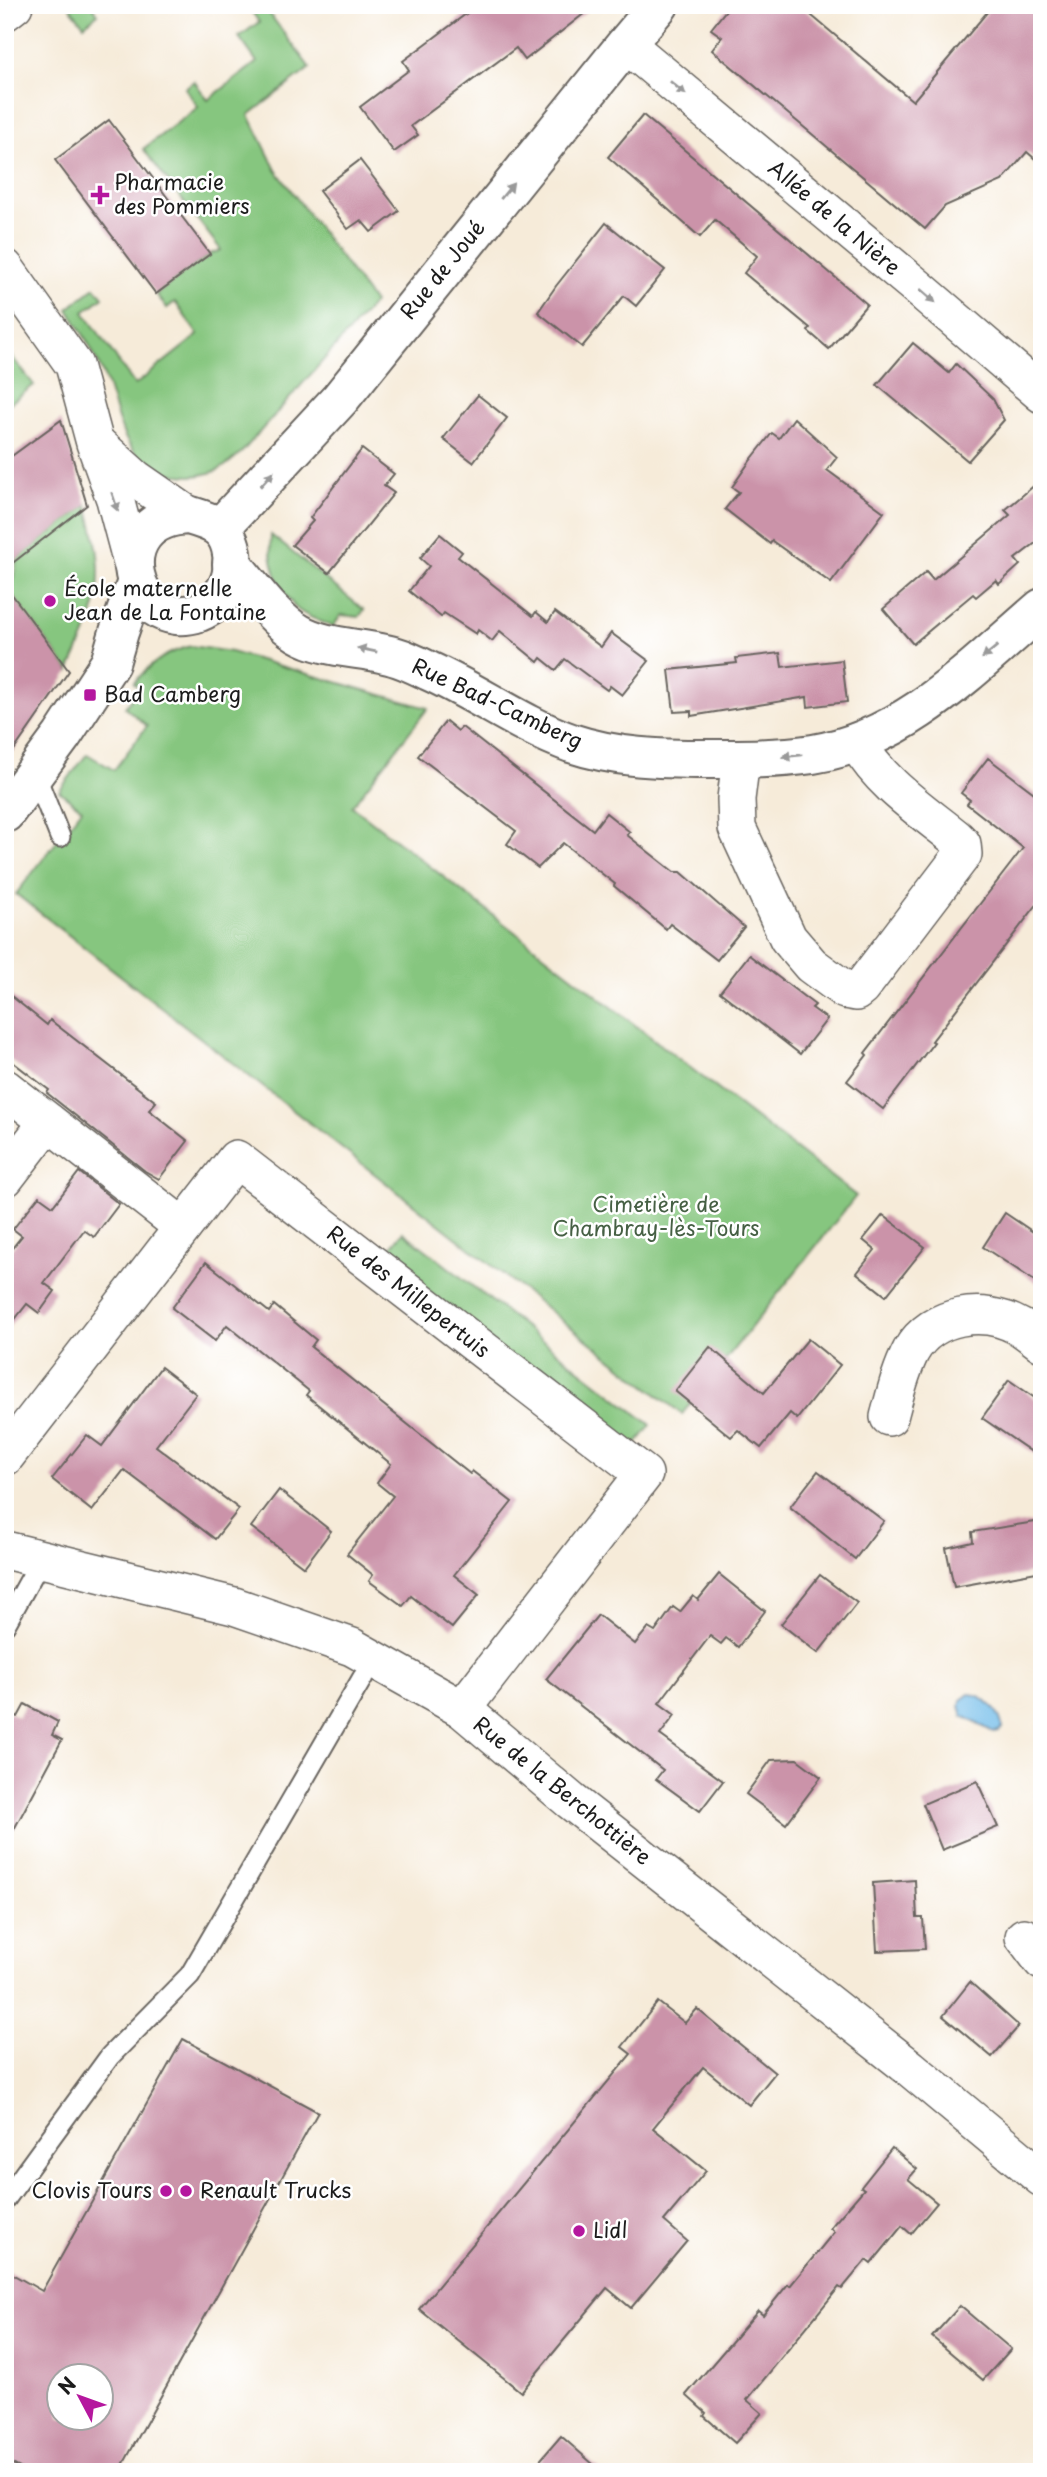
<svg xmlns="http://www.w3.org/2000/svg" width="1047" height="2477" font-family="'Playpen Sans',sans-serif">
  <rect width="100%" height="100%" fill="#fff"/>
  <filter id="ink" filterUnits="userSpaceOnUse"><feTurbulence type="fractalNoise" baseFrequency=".0143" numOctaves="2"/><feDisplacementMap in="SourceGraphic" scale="14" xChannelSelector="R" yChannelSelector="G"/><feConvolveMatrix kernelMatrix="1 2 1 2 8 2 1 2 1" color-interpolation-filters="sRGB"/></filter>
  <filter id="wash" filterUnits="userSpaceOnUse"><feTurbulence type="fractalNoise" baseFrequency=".00686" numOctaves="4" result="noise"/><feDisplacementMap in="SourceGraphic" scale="28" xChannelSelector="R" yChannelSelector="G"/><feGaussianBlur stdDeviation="1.57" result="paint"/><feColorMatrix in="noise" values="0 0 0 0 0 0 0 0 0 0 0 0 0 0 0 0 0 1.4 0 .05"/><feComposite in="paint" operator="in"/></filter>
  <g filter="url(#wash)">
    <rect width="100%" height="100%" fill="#f6ebd9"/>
    <g fill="#86c67f" stroke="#51714e" stroke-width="2">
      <polygon points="68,5 92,5 98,14 84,25"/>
      <path d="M247,5H263L310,68L249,115L276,170L374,303L242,452C234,458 226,467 216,471C183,483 145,472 127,441C117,423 112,396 104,376C94,352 82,331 68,309L95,287L103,297L84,312L135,385L198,335L175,302L167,308L156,294L210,254L221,250L143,149L198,107L185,88L194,81L208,100L257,62L239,37L259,22Z"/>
      <polygon points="5,348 34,385 5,407"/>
      <path d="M87,505C93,528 100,552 99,576C99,610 82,642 69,671L11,594L17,559Z"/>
      <path d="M271,535L364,610L359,617L341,615L333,627C322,621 302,616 294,606C278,587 268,560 271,535Z"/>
      <path d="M191,646L231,652L428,708L352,806L856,1196L682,1414L16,894L82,809L59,791L87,754L114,770L147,726L125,707L140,688L134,683C150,664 166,652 191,646Z"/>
      <polygon points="403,1232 651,1425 631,1451 383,1257"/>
    </g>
    <path fill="#70bbe9" stroke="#466c82" stroke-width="2" d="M969,1694C984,1694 1002,1713 1002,1728L999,1731L993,1732L963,1716L960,1706L961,1700Z"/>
    <g id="blocks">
      <g fill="#cb93a9" fill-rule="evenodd">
        <polygon points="478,5 595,5 525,60 516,48 411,126 418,135 394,152 360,107 409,70 403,61"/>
        <polygon points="730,5 799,5 913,101 993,5 1042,5 1042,165 1027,152 1002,181 945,206 925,229 712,50 722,37 711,29"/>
        <polygon points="643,115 867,304 829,349 808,331 810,328 744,273 757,256 715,220 700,237 608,157"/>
        <polygon points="109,120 210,254 156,294 55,160"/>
        <polygon points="360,160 399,211 371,232 361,220 348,229 319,191"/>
        <polygon points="606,223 665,270 636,306 624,296 582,347 538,312 556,286"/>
        <polygon points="913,343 949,373 956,364 993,399 1004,420 968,461 877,385"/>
        <polygon points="478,395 507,418 473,462 443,439"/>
        <polygon points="794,418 837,457 827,470 884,512 831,583 772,541 770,544 725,509 739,492 732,487 750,461 772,433 779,438"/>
        <polygon points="61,420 87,505 5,569 5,461"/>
        <polygon points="362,449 394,474 384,486 394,493 329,573 292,545 313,521 310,518"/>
        <polygon points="1042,479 1042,538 1015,559 1020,565 999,584 996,580 976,597 973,594 913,644 883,609 926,572 933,580 1010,515 1005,510"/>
        <polygon points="440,534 462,552 458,557 533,616 536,612 548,622 555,612 601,647 611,633 649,661 622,695 610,686 607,690 565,659 556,670 541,658 538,662 500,631 492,641 478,630 476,634 444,613 441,617 409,591 429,566 420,558"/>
        <polygon points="5,585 69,671 5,763"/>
        <polygon points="780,653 782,667 842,660 847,702 808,707 807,697 691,716 691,711 674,712 669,670 737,663 736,658"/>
        <polygon points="446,721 458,731 462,727 593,830 606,813 630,832 627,835 674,872 681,872 744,927 717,960 670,924 666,929 614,886 615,884 563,843 538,868 507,844 516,831 418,756"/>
        <polygon points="988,758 1042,799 1042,898 932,1041 934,1042 883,1109 847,1081 867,1055 865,1053 1023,848 967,804 970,800 961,793"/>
        <polygon points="749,955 815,1005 812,1008 827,1019 800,1054 720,992"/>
        <polygon points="5,991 47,1025 50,1020 156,1102 149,1110 188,1141 159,1179 145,1171 47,1093 49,1090 5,1056"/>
        <polygon points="79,1172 119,1204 94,1237 84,1230 44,1283 55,1291 39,1313 27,1304 5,1332 5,1257 22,1236 13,1229 39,1196 53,1206"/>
        <polygon points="1005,1213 1042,1238 1042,1286 983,1247"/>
        <polygon points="883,1215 925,1247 886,1296 857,1273 875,1250 863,1240"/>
        <polygon points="206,1262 269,1312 274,1305 316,1340 311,1347 470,1474 472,1471 512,1502 454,1575 479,1595 452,1628 411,1596 403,1606 369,1581 373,1575 347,1554 393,1496 377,1483 391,1464 306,1395 309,1391 227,1325 215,1341 172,1308"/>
        <polygon points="808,1339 840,1365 797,1419 790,1413 761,1448 738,1430 731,1437 675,1391 710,1347 764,1393"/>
        <polygon points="161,1367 196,1394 156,1446 239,1509 215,1539 124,1470 92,1511 52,1479 87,1435 102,1446"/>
        <polygon points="1009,1380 1042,1403 1042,1459 982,1418"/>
        <polygon points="818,1471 884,1521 855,1559 790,1507"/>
        <polygon points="279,1490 331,1531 304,1567 251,1527"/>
        <polygon points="1042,1521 1042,1571 954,1587 946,1548 973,1542 972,1532"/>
        <polygon points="719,1574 765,1611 738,1647 726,1638 721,1644 710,1636 659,1703 675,1715 660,1735 723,1781 700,1811 656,1779 663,1770 546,1679 598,1615 635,1644 648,1628 655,1632 673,1607 680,1612 693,1596 698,1600"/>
        <polygon points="820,1575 857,1603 818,1653 781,1624"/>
        <polygon points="25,1704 58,1722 52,1735 62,1740 5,1846 5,1710 18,1717"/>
        <polygon points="797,1759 821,1777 786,1824 746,1794 771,1760"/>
        <polygon points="977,1781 998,1827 942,1850 923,1804"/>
        <polygon points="915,1880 917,1918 923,1918 925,1949 877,1951 873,1883"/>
        <polygon points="970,1982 1019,2026 992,2057 943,2016"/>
        <polygon points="658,2002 685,2023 697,2009 775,2073 749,2105 703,2067 653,2128 706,2171 664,2221 687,2241 631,2308 607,2288 521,2392 419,2309 631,2054 622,2047"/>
        <path d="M183,2039L318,2112L119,2472H27L5,2460V2270L42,2291ZM60,2376H102V2418H60Z"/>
        <polygon points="892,2148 917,2169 908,2179 937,2203 911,2234 902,2226 871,2264 866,2260 842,2289 839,2287 747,2400 762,2413 735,2443 704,2416 706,2413 686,2395 758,2311 763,2315 788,2284 790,2286 834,2232 830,2228 864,2189 861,2187"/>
        <polygon points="960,2306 1011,2349 983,2380 932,2337"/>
        <polygon points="561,2436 602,2472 530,2472"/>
      </g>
    </g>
  </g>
  <g filter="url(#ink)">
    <use href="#blocks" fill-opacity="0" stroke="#68645e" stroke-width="2"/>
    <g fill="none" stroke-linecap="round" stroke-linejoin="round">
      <g stroke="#68645e" stroke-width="23">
        <g id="lane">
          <polyline points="35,774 60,837"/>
          <polyline points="5,1625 42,1558"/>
          <polyline points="5,2200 110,2056 190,1975 363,1677"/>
        </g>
      </g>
      <g stroke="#68645e" stroke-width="40">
        <g id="street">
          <polyline points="5,12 14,5"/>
          <polyline points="626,44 916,286 1042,394"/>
          <polyline points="5,268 74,365 95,443 115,499 132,563"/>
          <polyline points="96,443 136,479 188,515"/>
          <path d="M741,759L736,799L737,828L788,938L811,965L845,990L856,992L861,988L963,854L962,844L956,838C920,809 880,783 857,742"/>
          <polyline points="5,1088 183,1227"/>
          <polyline points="5,1178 48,1122"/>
          <path d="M889,1417C895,1395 900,1372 911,1351C932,1314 984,1306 1020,1327C1028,1332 1035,1338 1042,1343"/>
          <polyline points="5,1457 236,1159 644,1474 462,1709"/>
          <polyline points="5,1550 234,1606 352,1647 462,1709 571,1801 910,2068 1042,2178"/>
          <polyline points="1024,1937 1042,1961"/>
        </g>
      </g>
      <g stroke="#68645e" stroke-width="42">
        <g id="secondary">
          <path d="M188,515C198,518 210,521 218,527C235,540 236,570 227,587C221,599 211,607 199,612C131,636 100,519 188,515Z"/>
          <polyline points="220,528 340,399 626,44 659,5"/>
          <path d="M232,564C252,587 272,617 298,633C323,648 357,647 385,654C401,657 415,664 429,671C478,693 521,725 571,743C616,758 660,759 707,759C742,759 778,759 813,754C906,739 973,667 1042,608"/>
          <polyline points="5,813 62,736 110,663 119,632 136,584"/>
        </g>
      </g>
      <use href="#lane" stroke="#fff" stroke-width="19"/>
      <use href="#street" stroke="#fff" stroke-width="37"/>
      <use href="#secondary" stroke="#fff" stroke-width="38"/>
    </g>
    <defs><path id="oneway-solid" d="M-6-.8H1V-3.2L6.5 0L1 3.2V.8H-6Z" transform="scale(1.75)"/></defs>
    <g fill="#999">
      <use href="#oneway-solid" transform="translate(678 88) rotate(40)"/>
      <use href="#oneway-solid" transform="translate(507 191) rotate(-51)"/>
      <use href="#oneway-solid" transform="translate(928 296) rotate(41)"/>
      <use href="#oneway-solid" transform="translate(267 479) rotate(-48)"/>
      <use href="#oneway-solid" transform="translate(115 502) rotate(71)"/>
      <use href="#oneway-solid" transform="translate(367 650) rotate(-169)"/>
      <use href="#oneway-solid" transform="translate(990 652) rotate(140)"/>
      <use href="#oneway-solid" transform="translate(792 756) rotate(174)"/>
    </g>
  </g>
  <g fill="#b5179e" stroke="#fff" stroke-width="2.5">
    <path d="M96.5 184.5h7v7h7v7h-7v7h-7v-7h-7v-7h7z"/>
    <circle cx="50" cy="601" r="7"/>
    <rect x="83" y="688" width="14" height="14" rx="3.5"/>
    <circle cx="166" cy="2191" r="7"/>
    <circle cx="186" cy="2191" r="7"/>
    <circle cx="579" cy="2231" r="7"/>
  </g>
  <g text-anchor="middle" stroke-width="5" stroke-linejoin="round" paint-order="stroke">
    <g font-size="21" fill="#1c1c1c" stroke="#fff" text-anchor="start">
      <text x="114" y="190">Pharmacie<tspan x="114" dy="24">des Pommiers</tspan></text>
      <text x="64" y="596">École maternelle<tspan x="64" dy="24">Jean de La Fontaine</tspan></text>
      <text x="104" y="702">Bad Camberg</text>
      <text x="152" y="2198" text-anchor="end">Clovis Tours</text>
      <text x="200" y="2198">Renault Trucks</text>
      <text x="593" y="2238">Lidl</text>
    </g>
    <g font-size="21" fill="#1c1c1c" stroke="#fff">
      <text transform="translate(834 218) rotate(40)" y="7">Allée de la Nière</text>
      <text transform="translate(443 270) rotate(-51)" y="7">Rue de Joué</text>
      <text transform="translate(497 704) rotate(25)" y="7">Rue Bad-Camberg</text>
      <text transform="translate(408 1292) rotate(38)" y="7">Rue des Millepertuis</text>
      <text transform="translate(562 1791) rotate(39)" y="7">Rue de la Berchottière</text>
    </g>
    <g font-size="21" fill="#466044" stroke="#fff">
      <text x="656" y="1212">Cimetière de<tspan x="656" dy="24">Chambray-lès-Tours</tspan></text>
    </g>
  </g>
  <rect width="1047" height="2477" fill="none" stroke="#fff" stroke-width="28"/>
  <g transform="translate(80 2397) rotate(311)"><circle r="33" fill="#ffffff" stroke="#a4a4a4" stroke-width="2"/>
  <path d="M0-5L12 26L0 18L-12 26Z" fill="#b5179e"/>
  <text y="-10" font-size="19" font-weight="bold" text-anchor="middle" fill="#1c1c1c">N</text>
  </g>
</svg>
